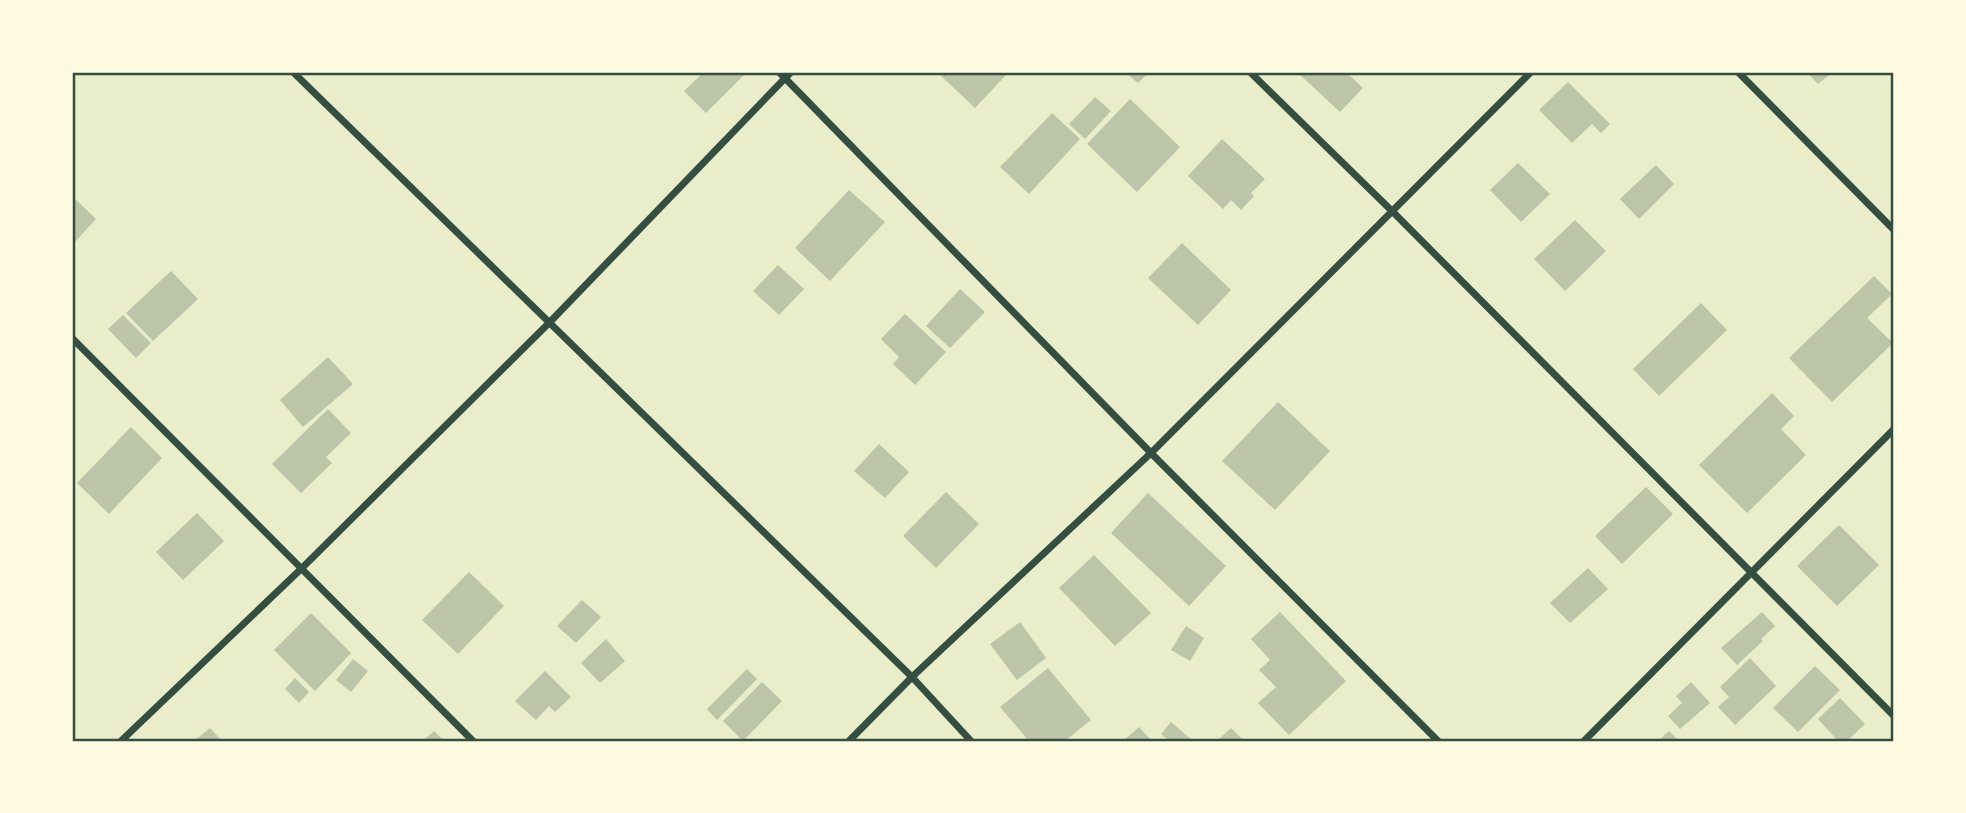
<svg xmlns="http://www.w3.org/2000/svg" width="1966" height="813" font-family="Montserrat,sans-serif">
  <rect width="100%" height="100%" fill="#e9edc9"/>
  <g fill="#bcc5a7">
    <polygon points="704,72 747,72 706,113 684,91"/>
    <polygon points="937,72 1005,72 1007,74 975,108"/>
    <polygon points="1125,72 1149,72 1138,83"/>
    <polygon points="1297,72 1346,72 1363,88 1340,112"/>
    <polygon points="1807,72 1833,72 1818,84"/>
    <polygon points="1568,82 1610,124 1601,133 1592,124 1572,143 1539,110"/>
    <polygon points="1095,97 1111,111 1085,139 1069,124"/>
    <polygon points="1130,99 1180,147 1137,192 1087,144"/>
    <polygon points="1052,113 1080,139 1029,194 1000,167"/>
    <polygon points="1222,139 1265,179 1251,193 1254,196 1241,210 1231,200 1223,209 1188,176"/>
    <polygon points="1518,163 1550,194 1521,222 1490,190"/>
    <polygon points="1656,165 1674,184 1639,219 1620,199"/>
    <polygon points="849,190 885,222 830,281 795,248"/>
    <polygon points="72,196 96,219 72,245"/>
    <polygon points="1575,220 1606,251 1565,291 1534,259"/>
    <polygon points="1182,243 1231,290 1198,325 1148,278"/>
    <polygon points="778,265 804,289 779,315 753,291"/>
    <polygon points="171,271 198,299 153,341 126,313"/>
    <polygon points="1874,276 1892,294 1867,318 1893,343 1832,402 1789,358"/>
    <polygon points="960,289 985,312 950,348 926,326"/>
    <polygon points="1701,303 1727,330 1659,396 1633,369"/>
    <polygon points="905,314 946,352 915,385 893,364 899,357 881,339"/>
    <polygon points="123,315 151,343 136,358 108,329"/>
    <polygon points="328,357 353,384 303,427 280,400"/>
    <polygon points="1772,393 1794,416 1781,429 1806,455 1747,513 1699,465"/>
    <polygon points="1278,402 1330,451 1275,510 1222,461"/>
    <polygon points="328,409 351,433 326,457 332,463 301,493 272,464"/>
    <polygon points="131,427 162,458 109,514 77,483"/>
    <polygon points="879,444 909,472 885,498 854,471"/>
    <polygon points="1646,487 1673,514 1622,564 1595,536"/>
    <polygon points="946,492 979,524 936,568 903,536"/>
    <polygon points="1148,493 1226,566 1189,606 1111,533"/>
    <polygon points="197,513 224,541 183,580 156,552"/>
    <polygon points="1839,525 1879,565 1837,606 1797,566"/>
    <polygon points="1094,555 1151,613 1115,646 1059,588"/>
    <polygon points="1588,568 1608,589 1570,623 1550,603"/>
    <polygon points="469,572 504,606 458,654 422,620"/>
    <polygon points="582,600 601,617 576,643 557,626"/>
    <polygon points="1280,612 1346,681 1289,735 1258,703 1276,687 1259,670 1270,660 1251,639"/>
    <polygon points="1762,612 1775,626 1761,639 1763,641 1737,665 1721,648"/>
    <polygon points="311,613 351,653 315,691 274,650"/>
    <polygon points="1020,622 1046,658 1017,680 990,644"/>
    <polygon points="1186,626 1204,638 1190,661 1171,650"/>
    <polygon points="606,639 625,661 600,683 581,663"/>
    <polygon points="1750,658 1776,686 1735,725 1718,707 1729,697 1720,687"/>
    <polygon points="353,659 368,671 351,692 336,680"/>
    <polygon points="1815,666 1840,690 1798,732 1773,708"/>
    <polygon points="1048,668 1091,720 1065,741 1029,741 1000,707"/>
    <polygon points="747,669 757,679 717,720 707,709"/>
    <polygon points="545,671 571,697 555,712 549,706 536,720 515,701"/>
    <polygon points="295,678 309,692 299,703 285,689"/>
    <polygon points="762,682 782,701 743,741 723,721"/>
    <polygon points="1691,682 1710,703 1680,729 1668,716 1682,703 1676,696"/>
    <polygon points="1840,698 1865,724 1847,741 1838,741 1818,719"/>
    <polygon points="1171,722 1193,741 1169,741 1161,734"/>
    <polygon points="1139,727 1152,741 1123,741"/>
    <polygon points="210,728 222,741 194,741"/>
    <polygon points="1231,728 1244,741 1217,741"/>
    <polygon points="434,731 444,741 423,741"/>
    <polygon points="1669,731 1679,741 1658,741"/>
  </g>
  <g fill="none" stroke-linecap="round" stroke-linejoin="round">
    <g stroke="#344e41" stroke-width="7">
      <polyline points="293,72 912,677 971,741"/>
      <polyline points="779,72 1151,453 1438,741"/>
      <polyline points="1250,72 1393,212 1894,716"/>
      <polyline points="1738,72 1894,230"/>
      <polyline points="72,338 473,741"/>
      <polyline points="121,741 301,569 549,323 791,72"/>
      <polyline points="849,741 912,677 1151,453 1531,72"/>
      <polyline points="1584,741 1894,429"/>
    </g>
  </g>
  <rect width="1966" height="813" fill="none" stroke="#fefae0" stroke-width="147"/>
  <rect x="74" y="74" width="1818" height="666" fill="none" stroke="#344e41" stroke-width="2.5"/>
</svg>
